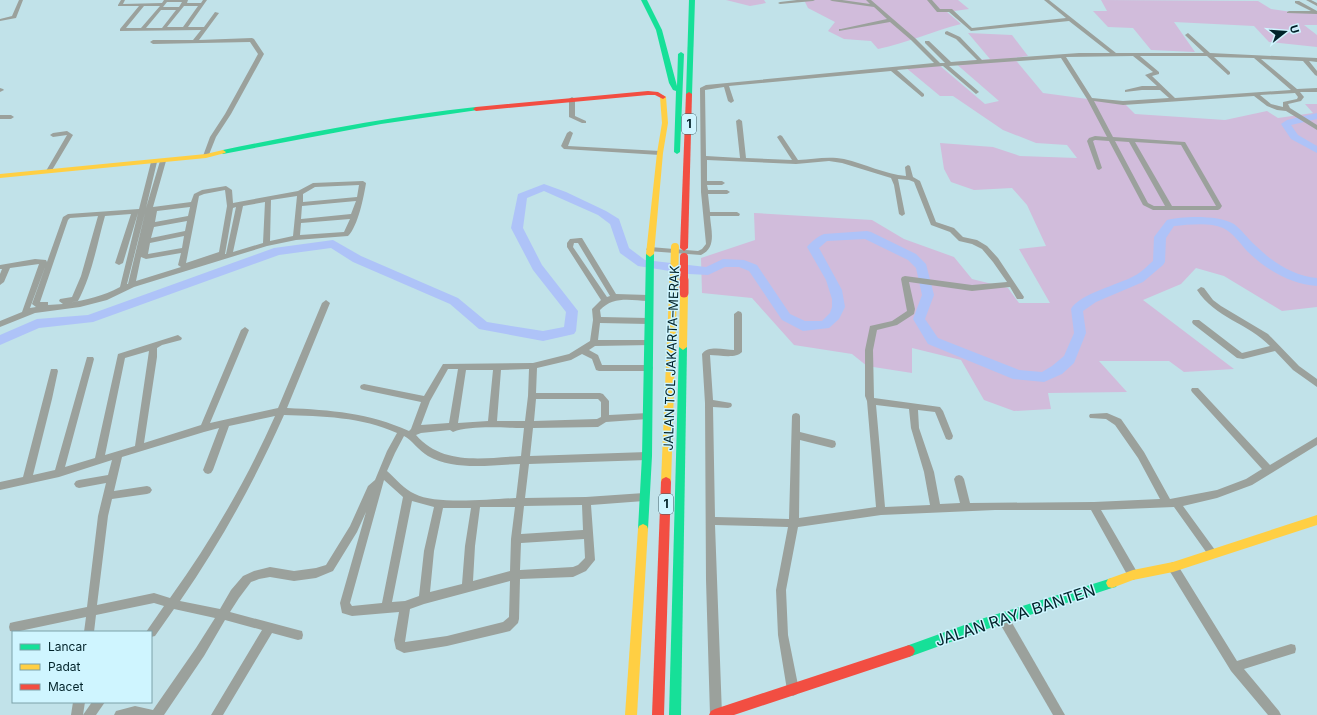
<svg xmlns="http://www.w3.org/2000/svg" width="1317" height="715" font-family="Inter,sans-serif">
  <rect width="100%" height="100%" fill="#c1e2e9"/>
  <g fill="#d1bcdb">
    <polygon points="726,0 764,0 766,3 750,6"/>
    <path d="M804,0H958L969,9L947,12L961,24C933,31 907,43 878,49L871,41L844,39L828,31L835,22L808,8Z"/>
    <polygon points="1101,0 1258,1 1271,9 1299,13 1317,13 1317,25 1304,25 1317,35 1317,47 1269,42 1254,26 1174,22 1195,52 1151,50 1133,28 1108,27 1093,11 1107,11"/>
    <polygon points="968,33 1012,35 1028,56 1014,58 1043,93 1125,104 1135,114 1225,120 1267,111 1278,118 1313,113 1305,104 1317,104 1317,307 1282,311 1224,276 1196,268 1181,284 1143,300 1234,369 1184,372 1169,361 1099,361 1127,392 1048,393 1051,409 1014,411 984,400 961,360 912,348 912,373 867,366 852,354 794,345 752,298 702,293 701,258 755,240 754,213 872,220 904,239 954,257 972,279 1008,288 1019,303 1050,303 1019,249 1046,246 1027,205 1012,188 974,190 951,182 944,169 940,143 993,147 1020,156 1077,158 1067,145 1036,143 1003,130 953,96 940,96 905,67 939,65 985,104 999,101 954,62 990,59"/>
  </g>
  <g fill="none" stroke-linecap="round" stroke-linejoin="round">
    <g fill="#aec3f8" fill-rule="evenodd">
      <polygon points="1317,113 1317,119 1291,125 1298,135 1317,146 1317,153 1291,139 1281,124 1287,120"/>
      <path d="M544,184L566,192L606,211L619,219L629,248L645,260L706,267L723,259L744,260L757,265L790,314L805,321H822L830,313L832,307V299L826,280L807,247C811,242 818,236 824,234L867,231L871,232L916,254L926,264L934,295L925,319L938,338L1019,370L1042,372L1052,366L1064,356L1074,333L1071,309C1079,294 1118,285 1134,276C1141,273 1147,266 1153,261L1154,237L1167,220C1184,216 1218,215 1234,224C1242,230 1248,239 1256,246C1272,262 1294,276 1317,278V286C1291,284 1266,270 1247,251C1240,243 1233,233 1223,228C1209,222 1189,225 1174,226L1166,238L1165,262L1163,265L1143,282L1096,302L1083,311L1086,333L1074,363L1062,374L1044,382L1013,379L928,344L913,319L922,295L916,268L908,260L865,239L827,241L819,248L842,290L845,307L839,319L829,328L803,331L782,320L749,271L739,267H725L708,275L689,274L638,266L620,253L610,224L598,215L544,191L527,198L523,228L542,265L578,311L576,331L574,334L543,341L479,329L450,304L353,262L331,248L279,255L93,322L39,328L0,345V335L37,319L88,315L274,248L333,240L361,256L458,298L487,322L543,331L564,327L566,312L533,270L511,228L518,194Z"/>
    </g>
    <g fill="#9ba19c" fill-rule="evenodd">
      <polygon points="19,0 23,0 16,18 0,21 0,19 12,16"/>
      <path d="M121,0H125L123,4L162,3L164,0H188L187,3H201L203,0H207L188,27H204L215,12L219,13L199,40L252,38L254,39L264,54L231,114L216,137L208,157H204L203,156L210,137L225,114L258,54L250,42L153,44L150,42L153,40H193L201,30L120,31V29L139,6H118V5ZM167,2H182L179,7H163ZM144,6H160L141,28H126ZM184,6H198L183,27H167ZM161,10H176L162,28H146Z"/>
      <polygon points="797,0 815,0 813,1 780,4 778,3 780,2"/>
      <path d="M830,0H842L870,4L866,0H871L915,38L940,63H945L925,43V41H929L951,62L977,60L956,39L945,34V32L947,31L960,37L982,60L1079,53H1110L1069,21L971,31L949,12H937L927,0H932L940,9H952L972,28L1066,18L1044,0H1049L1116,53H1204L1186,36L1185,35L1188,33L1210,53L1317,58V62L1309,61L1317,71V76L1315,75L1303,61L1261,59L1297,89L1317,88V92H1300L1304,97L1301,101L1288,104L1290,108L1317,125V130L1286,111L1277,110L1267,106L1254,96L1123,105L1094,101L1113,137L1185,142L1222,206L1220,209L1218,210H1153L1143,205L1109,141L1095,140L1093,141L1102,168L1099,170L1097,169L1087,141L1089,138L1095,136L1107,137L1087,99L1061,58L949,66L978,91L979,92L976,94L943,66L897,70L924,94V96L922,97L891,71L729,86L734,101L731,103L728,101L724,87L705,90L706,156L740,158L736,121L739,119L742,121L746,158L792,160L777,137L780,135L782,136L798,160C813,159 829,156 844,159C865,164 885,174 906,176L905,167L908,165L910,166L913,177L920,181L936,222L954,228L963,237L977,240L987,246L998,258L1024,297L1023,299H1017L1010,287L972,291L909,282L915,309L914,314L897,325L877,330L873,350L874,398L940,407L943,411L953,436L952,439L949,440L946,439L935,412L918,410L919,428L934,472L940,504L960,503L954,479L956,476L959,475L962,476L964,479L970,503L1094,502L1160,499L1138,458L1115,425L1106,419L1090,418L1089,416L1090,414L1107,413L1121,419L1144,452L1170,499L1217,490L1246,479L1262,469L1192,392L1191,390L1192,388H1198L1270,465L1317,437V445L1252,485L1217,498L1183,506L1215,550L1217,553L1215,556L1212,558L1209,556L1174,507L1101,510L1137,572L1138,575L1137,578L1133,580L1129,578L1091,510H995L881,515L798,527L786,590L788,635L799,690L797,694L793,696L789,694L787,690L778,635L776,590L788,527L715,525L722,715H710L706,580L705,403L702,354C708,345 725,350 734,350V314L738,311L741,312L742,314V352C736,359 719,355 710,355L713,400L731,403L732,405L731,407L728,408L713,407L715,517L789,519L792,416L793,414L796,413L799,414L800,416V432L832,440L835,441L836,444L835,447L832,448L800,440L799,518L876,507L867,401L865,396V350L870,326L892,321L907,311L901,279L902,277L905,276L972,285L1007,282L993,262L982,249L972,244L959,241L950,232L931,225L914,182L909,180L898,179L905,214L902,216L899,214L894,185L891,178L842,163L829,161L796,164L707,160V181H722L725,183L722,185H707L708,190H727L730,192L727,194H708L710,212H737L740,214L739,216H710C711,230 717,248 701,255L648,251L646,249L650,247L698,251L702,249L706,244L701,192L700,88L706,85L934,63L911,40L890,22L839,31V29H841L887,19L874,7L832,1ZM1133,56L1153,72L1145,75L1157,86H1142L1125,90V92L1142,90H1160L1169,98L1123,101L1092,98L1066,57ZM1140,56H1207L1228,75L1230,74V72L1214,57L1254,58L1291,90L1175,98L1152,76L1159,74V72ZM1295,93L1298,97L1297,99L1283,102V107L1271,104L1260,95ZM1115,141L1129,142L1165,206H1154L1148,203ZM1135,142L1181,145L1216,206H1172ZM876,405L909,409L911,428L924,472L930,505L885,507Z"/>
      <polygon points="1306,0 1311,0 1317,3 1317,6"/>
      <polygon points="1295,1 1299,1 1317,11 1317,14 1287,13 1287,12 1289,11 1311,11 1295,3"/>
      <polygon points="0,88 3,89 4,90 0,92"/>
      <polygon points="572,97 575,99 575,116 586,121 586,123 582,123 569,117 569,99"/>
      <polygon points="0,115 11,115 14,117 11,119 0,119"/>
      <polygon points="67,131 73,135 51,172 47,172 46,171 67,135 53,137 50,135 53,133"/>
      <polygon points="570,131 573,133 568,146 660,151 663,153 660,155 564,149 561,146 567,133"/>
      <path d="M163,159L166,161L153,207L191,202L194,194L202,190L226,186L232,190L233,203L298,191L313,183L363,181L366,183C364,196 358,226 348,236L296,240L267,246L134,287L107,300L80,307L35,313L0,327V321L22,312L39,264L10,268L4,282L0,285V274L2,269H0V265L35,259L46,260L47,262L30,308L36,307L32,304L63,217L68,214L139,209L151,162L154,160L157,162L146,208L160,161ZM359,185L357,197L303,202V194L315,187ZM225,190L227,206L219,252L186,263L199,196L204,194ZM297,196L293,236L270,241L271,200ZM356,201L351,214L301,219L302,206ZM265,202L263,243L233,252L243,206ZM190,207L188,216L155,222L157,211ZM236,207L226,254H225L233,208ZM138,213L120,287C103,296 86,300 68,303L78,301C92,275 97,244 105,216L131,214L115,263L119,265L123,263ZM145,213L128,284H127ZM98,216L81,276L72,297L60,299L59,301L63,304L48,305V302H40L68,220L70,218ZM350,219L344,232L300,235L301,223ZM187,221L185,231L151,238L154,227ZM184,236L182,248L148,254L150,243ZM181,253L178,265L181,267L136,281L141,257L146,259Z"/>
      <path d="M580,238H582L616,294L648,295L652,298L648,301C630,300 613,296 600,310L601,317L648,318L652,321L648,324L600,323L598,340H649L652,341L653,343L652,345L595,346L589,350L598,355L602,365H649L652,366L653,368L652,370L649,371H599L596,370L592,359L582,354L571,360L537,368L536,393H600L603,394L609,401V415L648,413L651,414L652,416L651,418L648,419L606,422L598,427L533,428L530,456L647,452L650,453L651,456L650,459L647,460L529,464L525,498L586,497L644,493L647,494L649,497L647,500L644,501L591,505L595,560L586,571L573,577L520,579L519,619L518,623L510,631L506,632L447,646L404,653L396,649L394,640L399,612L352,616L342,613L340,603L366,512L357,532L333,571L316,578L294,581L270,577L259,579L251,582L239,598L230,612L298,630L302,631L303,635L302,639L298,640L272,633L223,715H211L262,630L225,620L204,656L164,715H114L116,711L135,706L153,710L196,648L215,618L174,609L155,636L151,637V632H146L164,606L154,603L96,615L94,632H84L86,617L15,632L10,631L9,627L10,623L14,622L87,607L98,516L106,483L79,488L76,487L74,484L76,481L79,480L108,475L112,460L59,477L0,490V482L23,477L51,369H57L58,371L52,399L33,475L55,470L87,357H93L94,359L65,467L95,458L118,354L178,335L182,338L181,340L162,345L157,348V357L144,443L201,425L241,330L245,327L249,330L210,423L278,408L322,303L326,300L330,303L287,408C331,410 369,413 409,431L411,429L421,402L364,390L361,389L360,387L361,385L364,384L424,396L443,364L533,363L569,354L590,341L593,320L592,309L601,300L567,247V243L570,239ZM574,243H578L610,296L607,297L573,247ZM149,351L135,446L105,455L125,358ZM448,369H458L449,423L421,425L430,401ZM529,369L528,396L525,421H497L501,370ZM466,370H493L488,421L458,423ZM536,399H598L601,402V417L597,419L534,421ZM284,415C322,416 362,417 397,433L387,451L375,480L368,486L350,526L326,565L316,568L294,571L270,567L254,571L243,576L231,590L220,609L180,601C221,542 255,480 284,415ZM275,416C246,481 211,541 170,598L154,593L97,605L108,516L112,499L147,494L150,493L152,490L150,487L147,486L114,491L122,457L204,432L219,428L203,470L205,473L208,474L211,473L213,470L229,426ZM524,428L521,456C484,458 443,466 416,435L421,433L450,430L453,432C471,425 504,428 524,428ZM404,436C412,440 419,451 428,456C455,471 490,465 520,464L516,498C491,499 436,505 415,494C404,489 396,479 387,471L395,453ZM384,480L403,497L382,603L352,606L350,603ZM412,501L434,507L424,551L419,596L405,601L392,602ZM582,505L583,530L521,534L524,506ZM480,507H515L511,539L510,571L473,581L475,546ZM443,508H471L465,546L462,584L430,592L434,551ZM584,539L585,558L578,565L573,567L520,570L521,543ZM510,581L509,617L503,622L447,636L405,642L410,609L424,604Z"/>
      <path d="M1201,287L1204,288L1213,300L1221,306L1268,334L1299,366L1317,379V387L1293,370L1275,351L1243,359L1237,358L1193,324L1192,322L1193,320H1199L1242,353L1270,346C1248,323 1215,318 1197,290Z"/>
      <polygon points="1173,562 1177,564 1237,661 1291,644 1295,645 1296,649 1295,653 1244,669 1279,711 1281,715 1268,715 1231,671 1169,570 1168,567 1169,564"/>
      <polygon points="1003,613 1007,614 1065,715 1053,715 999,622 998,618 999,614"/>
      <polygon points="73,702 85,702 83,715 71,715"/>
      <polygon points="92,702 105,702 96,715 83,715"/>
    </g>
    <g fill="#16e098" fill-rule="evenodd">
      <polygon points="641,0 647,0 662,30 677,86 678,54 681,52 684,54 680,152 677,154 674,152 676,91 673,90 669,83 656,30"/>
      <polygon points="689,0 695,0 692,94 689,96 686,94"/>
      <path d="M476,107L478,108V110L381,124L223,154L220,152L223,150C307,133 391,116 476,107Z"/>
      <polygon points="650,251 654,254 652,456 648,529 647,532 643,534 639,532 638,529 642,456 646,254"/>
      <polygon points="683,344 687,347 681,715 669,715 679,347"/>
      <polygon points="1112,578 1116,579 1118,583 1116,587 1112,588 981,631 909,657 905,655 903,651 905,647 909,645 981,619"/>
    </g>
    <g fill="#ffcf43" fill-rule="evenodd">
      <polygon points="663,95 666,97 668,123 663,153 654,254 650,257 646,254 657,153 662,123 660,97"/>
      <polygon points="223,150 226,152 225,153 206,158 0,178 0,174 206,154"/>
      <polygon points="673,290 677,293 671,482 670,485 666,487 662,485 661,482 669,293"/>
      <polygon points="684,290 688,293 687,347 683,350 679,347 680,293"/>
      <polygon points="1317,515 1317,525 1173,572 1133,580 1112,588 1108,587 1106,583 1108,579 1133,570 1173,562"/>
      <polygon points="643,524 647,526 648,529 637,715 625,715 638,529 639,526"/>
    </g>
    <g fill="#f24e42" fill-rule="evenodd">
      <polygon points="648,91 658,92 666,97 663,99 655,95 648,95 476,111 473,109 476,107"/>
      <polygon points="689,92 692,94 688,248 684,251 680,248 686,94"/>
      <polygon points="666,477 670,479 671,482 664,715 652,715 661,482 662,479"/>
      <polygon points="909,645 913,647 915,651 913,655 909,657 734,715 709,715 711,711 715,709"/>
    </g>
    <polyline stroke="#ffcf43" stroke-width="8" points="674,281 675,247"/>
    <polyline stroke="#ffcf43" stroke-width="9" points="673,293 674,280"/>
    <polyline stroke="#f24e42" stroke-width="8" points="684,257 684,281"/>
    <polyline stroke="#f24e42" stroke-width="9" points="684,280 684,293"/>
  </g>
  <g text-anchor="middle" stroke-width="3" stroke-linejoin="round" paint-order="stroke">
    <g fill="#cff5ff" stroke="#3e6169" stroke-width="1">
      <rect x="682" y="114" width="14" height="20" rx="3"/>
      <rect x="659" y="494" width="14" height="20" rx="3"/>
    </g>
    <g font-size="12" font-weight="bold" fill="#002229">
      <text x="689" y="128">1</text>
      <text x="666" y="508">1</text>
    </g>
    <g font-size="13" fill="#002229" stroke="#cff5ff">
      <text transform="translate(671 358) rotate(-88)" y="5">JALAN TOL JAKARTA–MERAK</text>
    </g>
    <g font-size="16" fill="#002229" stroke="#cff5ff">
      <text transform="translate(1015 615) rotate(-18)" y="6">JALAN RAYA BANTEN</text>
    </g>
  </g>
  <rect x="12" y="631" width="140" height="72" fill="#cff5ff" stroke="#7ca1a9"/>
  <rect x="20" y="644" width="20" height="6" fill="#16e098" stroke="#7ca1a9"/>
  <text x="48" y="651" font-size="12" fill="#002229">Lancar</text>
  <rect x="20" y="664" width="20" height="6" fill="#ffcf43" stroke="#7ca1a9"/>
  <text x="48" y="671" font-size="12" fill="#002229">Padat</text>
  <rect x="20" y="684" width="20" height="6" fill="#f24e42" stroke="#7ca1a9"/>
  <text x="48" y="691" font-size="12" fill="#002229">Macet</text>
  <g transform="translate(1285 32) rotate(73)" stroke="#cff5ff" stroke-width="3" paint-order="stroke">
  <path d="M0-3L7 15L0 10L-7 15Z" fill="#002229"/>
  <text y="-6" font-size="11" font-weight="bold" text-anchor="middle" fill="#002229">U</text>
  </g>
</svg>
